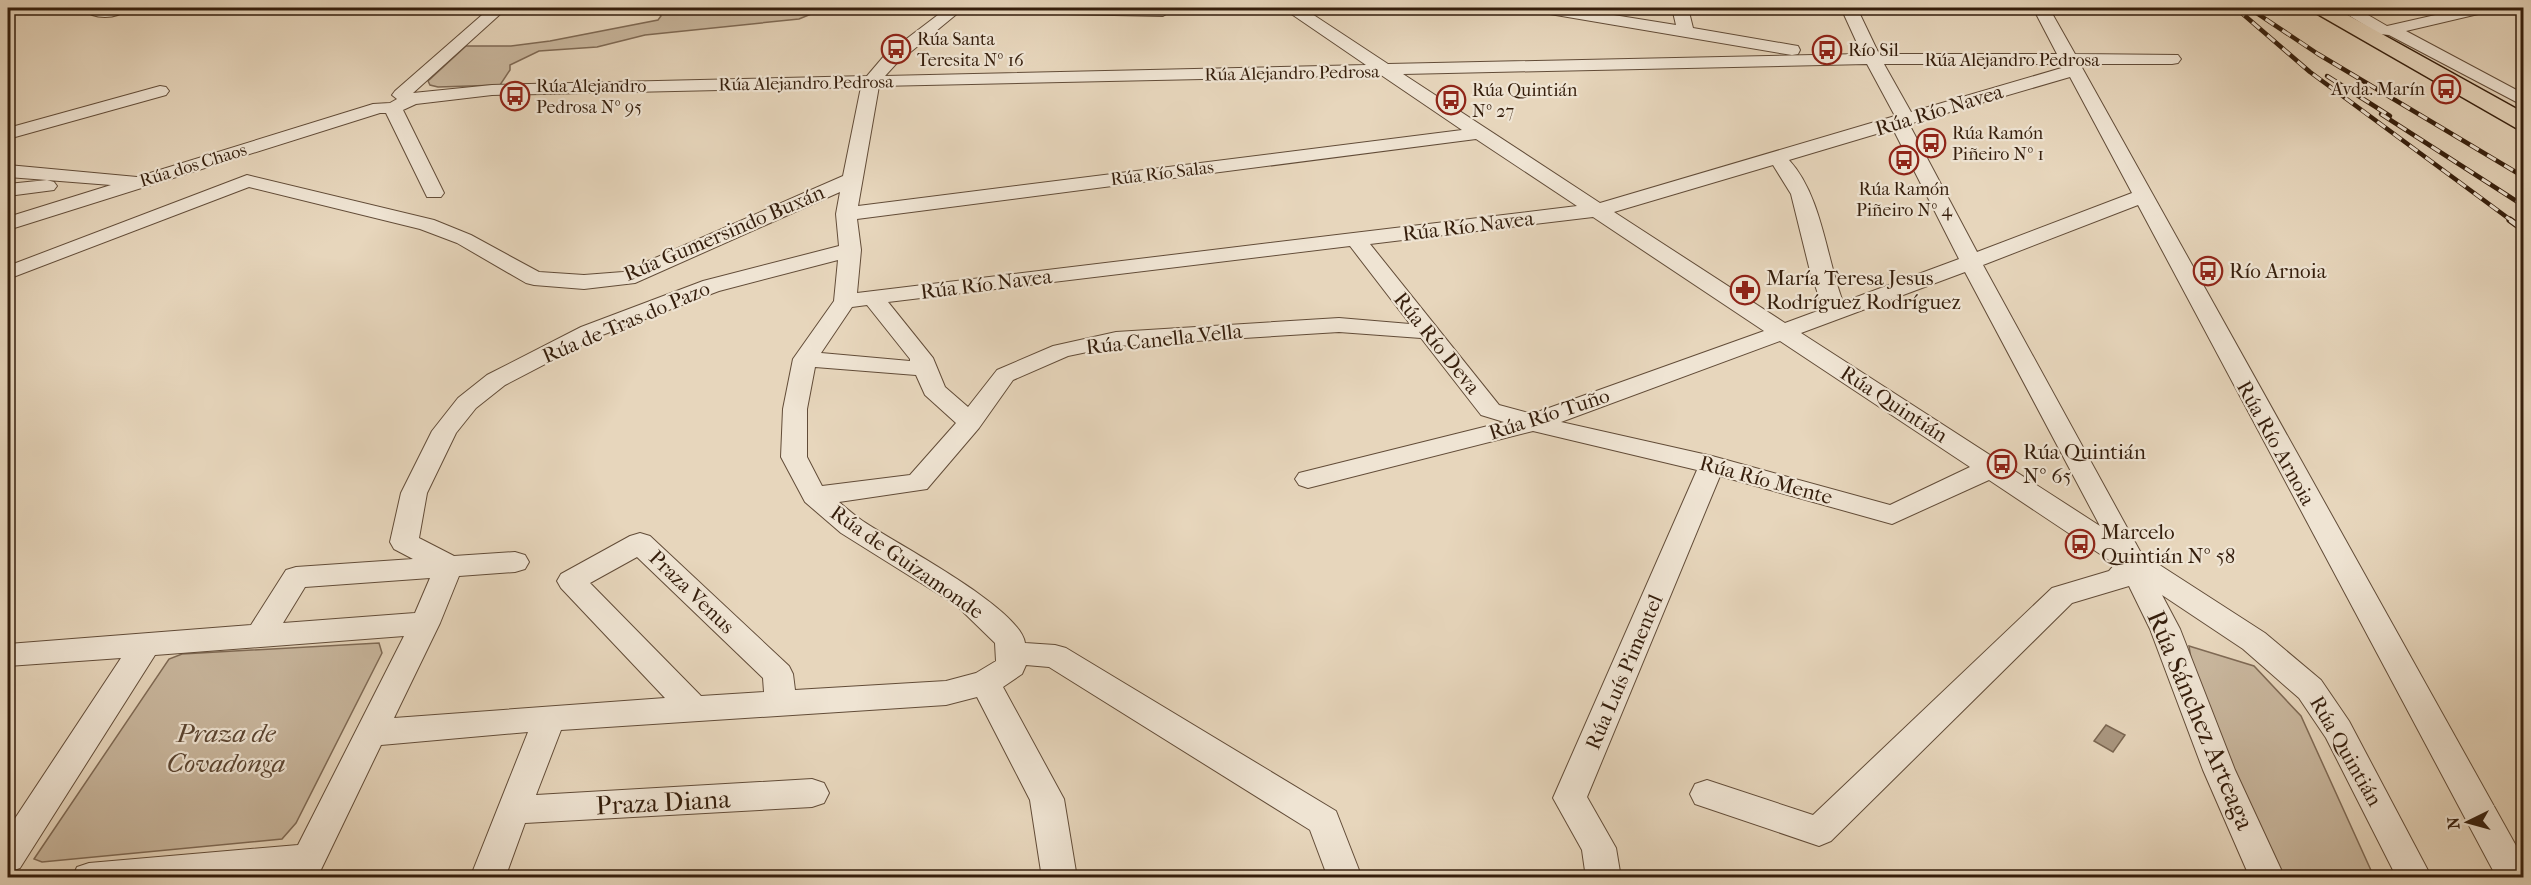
<svg xmlns="http://www.w3.org/2000/svg" width="2531" height="885" font-family="'IM FELL French Canon',serif">
  <rect width="100%" height="100%" fill="#e7d6bc"/>
  <filter id="stains"><feTurbulence type="fractalNoise" baseFrequency=".00333" numOctaves="4"/><feColorMatrix values="0 0 0 0 .2 0 0 0 0 .09 0 0 0 0 .02 0 0 0 .5 -.17"/></filter>
  <radialGradient id="worn" r=".72"><stop offset=".6" stop-color="#630" stop-opacity="0"/><stop offset="1" stop-color="#630" stop-opacity=".3"/></radialGradient>
  <g fill="#c9b79e" stroke="#7f6a55" stroke-width="1.5">
    <polygon points="656,8 826,8 799,19 645,35 597,47 539,51 510,65 510,70 500,85 438,87 430,85 428,81 466,46 511,46 550,41 658,20 661,16"/>
    <polygon points="379,643 382,653 296,823 282,839 42,862 34,859 169,659 182,654"/>
    <polygon points="2189,646 2254,666 2301,716 2374,877 2279,877 2195,684"/>
  </g>
  <polygon fill="#aa9780" stroke="#7b6752" stroke-width="1.5" points="2106,725 2125,735 2113,752 2094,741"/>
  <g fill="none" stroke-linecap="round" stroke-linejoin="round">
    <g stroke="#624c38" stroke-width="2">
      <g id="minor">
        <path d="M82,8H128C117,20 93,20 82,8Z"/>
        <path d="M490,8H507L413,93L492,85L867,76L884,56L947,8H964L896,64L885,76L1366,65L1287,11L1285,8H1303L1388,64L1862,54L1841,8H1857L1879,54H2057L2033,8H2049L2075,54L2178,55L2181,59L2178,63L2172,64H2080L2524,860V878H2497L2138,205L1983,265L2141,553L2265,633L2321,680L2349,721L2432,878H2397L2326,738L2299,698L2243,649L2162,595L2180,629L2235,770L2285,878H2250L2203,770L2150,629L2129,586L2072,603L1831,841L1819,846L1695,804L1690,794L1695,784L1707,780L1813,815L2052,588L2109,571L2115,564L1989,480L1892,524L1720,476L1587,797L1616,848L1621,878H1586L1582,850L1553,798L1697,470L1533,431L1308,488L1299,485L1295,479L1299,473L1504,422L1481,415L1421,338L1339,332L1116,346L1068,356L1013,380L979,428L927,489L839,502C846,508 853,514 860,519C892,542 1020,607 1025,643L1055,645L1066,648L1336,811L1359,870L1360,878H1324L1325,870L1310,830L1049,667L1026,665L1022,674L1003,687L1064,799L1077,878H1042L1030,800L977,697L946,705L561,730L536,795L812,779L824,783L829,793L824,803L812,807L525,823L505,878H470L528,732L381,745L317,878H72L77,867L89,863L298,845L404,636L155,655L20,868L8,872V829L121,658L8,666V644L251,625L286,570L296,567L413,559L394,549L390,542L401,493L432,431L458,398L487,375L581,327L703,281L839,246L836,214L840,192L635,283L584,289L534,285L526,283L457,243L420,229L249,187L8,279V266L247,175L434,220L471,235L539,272L584,275L623,272L843,176L861,87L492,95L416,104L403,110L444,193L441,197H427L386,113H380L8,230V217L111,185L47,180L54,182L57,186L54,190L8,196V184L47,180L8,177V165L137,177L373,104L390,103L397,99L392,95L395,91ZM1867,64L1895,116L1600,203L1403,74ZM1884,64H2063L2065,67L1911,112ZM1381,75L1462,130L858,206L879,86ZM2070,77L2132,193L1977,252L1909,124ZM1893,129L1959,259L1843,302C1826,257 1822,196 1789,160ZM1476,139L1577,206L857,293L861,250L857,219ZM1773,165L1791,194L1809,267L1823,309L1785,323L1614,212ZM1593,217L1764,331L1532,414L1499,405L1370,244ZM1350,246L1410,324L1339,318L1116,332L1053,346L997,370L968,407L945,387L933,358L888,302ZM838,260L834,301L793,359L783,409L781,457L805,502L841,533L956,605L995,643L996,661L976,673L946,681L795,690L793,674L789,666L650,536L640,533L630,536L561,574L557,581L561,588L665,698L394,718L440,623L459,576L515,572L525,569L529,562L525,555L515,552L454,556L419,538L427,493L456,433L476,408L505,385L597,337L719,291ZM1965,272L2100,526L1801,333ZM867,305L910,359V361L821,353L852,307ZM1780,341L1970,467L1890,505L1712,456L1561,422ZM815,367L916,375L925,395L956,423L910,475L822,486L807,457V409ZM637,557L763,678L764,692L701,696L590,583ZM430,578L415,613L283,623L305,587Z"/>
        <polygon points="1008,8 1168,8 1171,11 1163,16 1016,13"/>
        <polygon points="1536,8 1570,8 1676,25 1672,8 1688,8 1693,28 1792,45 1798,46 1800,50 1798,54 1792,55 1544,13"/>
        <polygon points="2337,8 2356,8 2387,26 2466,8 2493,8 2491,11 2406,31 2524,94 2524,106 2389,35 2379,34"/>
        <polygon points="160,86 166,87 169,91 166,95 8,139 8,128"/>
      </g>
    </g>
    <g stroke="#351e0c" stroke-width="3">
      <polygon id="major" points="2311,8 2335,8 2524,113 2524,130 2516,128 2314,12"/>
    </g>
    <use href="#minor" fill="#efe4d3" fill-rule="evenodd"/>
    <use href="#major" fill="#e7d6bc" fill-rule="evenodd"/>
    <g stroke="#351e0c" stroke-width="4.5">
      <g id="rail-far1">
        <polyline points="2249,8 2318,54 2524,177"/>
        <polyline points="2237,9 2310,72 2512,221"/>
        <polyline points="2327,76 2390,116"/>
        <polyline points="2381,114 2524,206"/>
      </g>
    </g>
    <g stroke="#351e0c" stroke-width="7">
      <polyline id="rail" points="2510,220 2524,230"/>
    </g>
    <use href="#rail-far1" stroke="#efe4d3" stroke-width="3" stroke-dasharray="10" stroke-linecap="butt"/>
    <use href="#rail" stroke="#efe4d3" stroke-width="4.5" stroke-dasharray="13" stroke-linecap="butt"/>
  </g>
  <defs>
    <g id="bus-ring" transform="scale(1.5)"><circle r="9.5" fill="#efe4d3" stroke="#8f2418" stroke-width="1.5"/><path d="M-5-6H5V4H4V6H2V4H-2V6H-4V4H-5ZM-3.5-4V0h7V-4ZM-3.5 1.2v1.5H-2V1.2ZM2 1.2v1.5H3.5V1.2Z" fill="#8f2418"/></g>
    <g id="pharmacy-ring" transform="scale(1.5)"><circle r="9.5" fill="#efe4d3" stroke="#8f2418" stroke-width="1.5"/><path d="M-2-6h4v4h4v4h-4v4h-4v-4h-4v-4h4Z" fill="#8f2418"/></g>
  </defs>
  <g fill-rule="evenodd">
    <use href="#bus-ring" x="896" y="49"/>
    <use href="#bus-ring" x="1827" y="50"/>
    <use href="#bus-ring" x="2446" y="89"/>
    <use href="#bus-ring" x="515" y="96"/>
    <use href="#bus-ring" x="1451" y="100"/>
    <use href="#bus-ring" x="1931" y="143"/>
    <use href="#bus-ring" x="1904" y="160"/>
    <use href="#bus-ring" x="2208" y="271"/>
    <use href="#pharmacy-ring" x="1745" y="290"/>
    <use href="#bus-ring" x="2002" y="464"/>
    <use href="#bus-ring" x="2080" y="544"/>
  </g>
  <g text-anchor="middle" stroke-width="4.5" stroke-linejoin="round" paint-order="stroke">
    <g font-size="18" fill="#351e0c" stroke="#efe4d3" text-anchor="start">
      <text x="917" y="45">Rúa Santa<tspan x="917" dy="21">Teresita Nº 16</tspan></text>
      <text x="1848" y="56">Río Sil</text>
      <text x="536" y="92">Rúa Alejandro<tspan x="536" dy="21">Pedrosa Nº 95</tspan></text>
      <text x="2425" y="95" text-anchor="end">Avda. Marín</text>
      <text x="1472" y="96">Rúa Quintián<tspan x="1472" dy="21">Nº 27</tspan></text>
      <text x="1952" y="139">Rúa Ramón<tspan x="1952" dy="21">Piñeiro Nº 1</tspan></text>
      <text x="1904" y="195" text-anchor="middle">Rúa Ramón<tspan x="1904" dy="21">Piñeiro Nº 4</tspan></text>
    </g>
    <g font-size="18" fill="#351e0c" stroke="#efe4d3">
      <text x="2012" y="66">Rúa Alejandro Pedrosa</text>
      <text transform="translate(1292 73) rotate(-1)" y="6">Rúa Alejandro Pedrosa</text>
      <text transform="translate(806 83) rotate(-1)" y="6">Rúa Alejandro Pedrosa</text>
      <text transform="translate(193 165) rotate(-17)" y="6">Rúa dos Chaos</text>
      <text transform="translate(1162 173) rotate(-7)" y="6">Rúa Río Salas</text>
    </g>
    <g font-size="21" fill="#351e0c" stroke="#efe4d3">
      <text transform="translate(1939 110) rotate(-17)" y="7">Rúa Río Navea</text>
      <text transform="translate(1468 226) rotate(-7)" y="7">Rúa Río Navea</text>
      <text transform="translate(724 233) rotate(-23)" y="7">Rúa Gumersindo Buxán</text>
      <text transform="translate(986 284) rotate(-7)" y="7">Rúa Río Navea</text>
      <text transform="translate(626 322) rotate(-23)" y="7">Rúa de Tras do Pazo</text>
      <text transform="translate(1164 339) rotate(-6)" y="7">Rúa Canella Vella</text>
      <text transform="translate(1437 343) rotate(51)" y="7">Rúa Río Deva</text>
      <text transform="translate(1894 404) rotate(33)" y="7">Rúa Quintián</text>
      <text transform="translate(1549 414) rotate(-18)" y="7">Rúa Río Tuño</text>
      <text transform="translate(2276 443) rotate(61)" y="7">Rúa Río Arnoia</text>
      <text transform="translate(1766 480) rotate(15)" y="7">Rúa Río Mente</text>
      <text transform="translate(907 562) rotate(35)" y="7">Rúa de Guizamonde</text>
      <text transform="translate(692 592) rotate(44)" y="7">Praza Venus</text>
      <text transform="translate(1624 672) rotate(-67)" y="7">Rúa Luís Pimentel</text>
      <text transform="translate(2346 751) rotate(60)" y="7">Rúa Quintián</text>
    </g>
    <g font-size="21" fill="#351e0c" stroke="#efe4d3" text-anchor="start">
      <text x="2229" y="278">Río Arnoia</text>
      <text x="1766" y="285">María Teresa Jesus<tspan x="1766" dy="24">Rodríguez Rodríguez</tspan></text>
      <text x="2023" y="459">Rúa Quintián<tspan x="2023" dy="24">Nº 65</tspan></text>
      <text x="2101" y="539">Marcelo<tspan x="2101" dy="24">Quintián Nº 58</tspan></text>
    </g>
    <g font-size="26" fill="#351e0c" stroke="#efe4d3">
      <text transform="translate(2201 720) rotate(67)" y="9">Rúa Sánchez Arteaga</text>
      <text transform="translate(663 802) rotate(-3)" y="9">Praza Diana</text>
    </g>
    <g font-size="26" font-style="italic" fill="#5a4430" stroke="#efe4d3">
      <text x="226" y="742">Praza de<tspan x="226" dy="30">Covadonga</tspan></text>
    </g>
  </g>
  <rect width="2531" height="885" fill="none" stroke="#e7d6bc" stroke-width="30"/>
  <rect x="9" y="9" width="2513" height="867" fill="none" stroke="#351e0c" stroke-width="3"/>
  <rect x="15" y="15" width="2501" height="855" fill="none" stroke="#351e0c" stroke-width="1.5"/>
  <g transform="translate(2468 822) rotate(265)" stroke="#efe4d3" stroke-width="4.5" paint-order="stroke">
  <path d="M0-4.5L10 22L0 15L-10 22Z" fill="#351e0c"/>
  <text y="-9" font-size="16" font-weight="bold" text-anchor="middle" fill="#351e0c">N</text>
  </g>
  <rect width="100%" height="100%" filter="url(#stains)"/>
  <rect width="100%" height="100%" fill="url(#worn)"/>
</svg>
